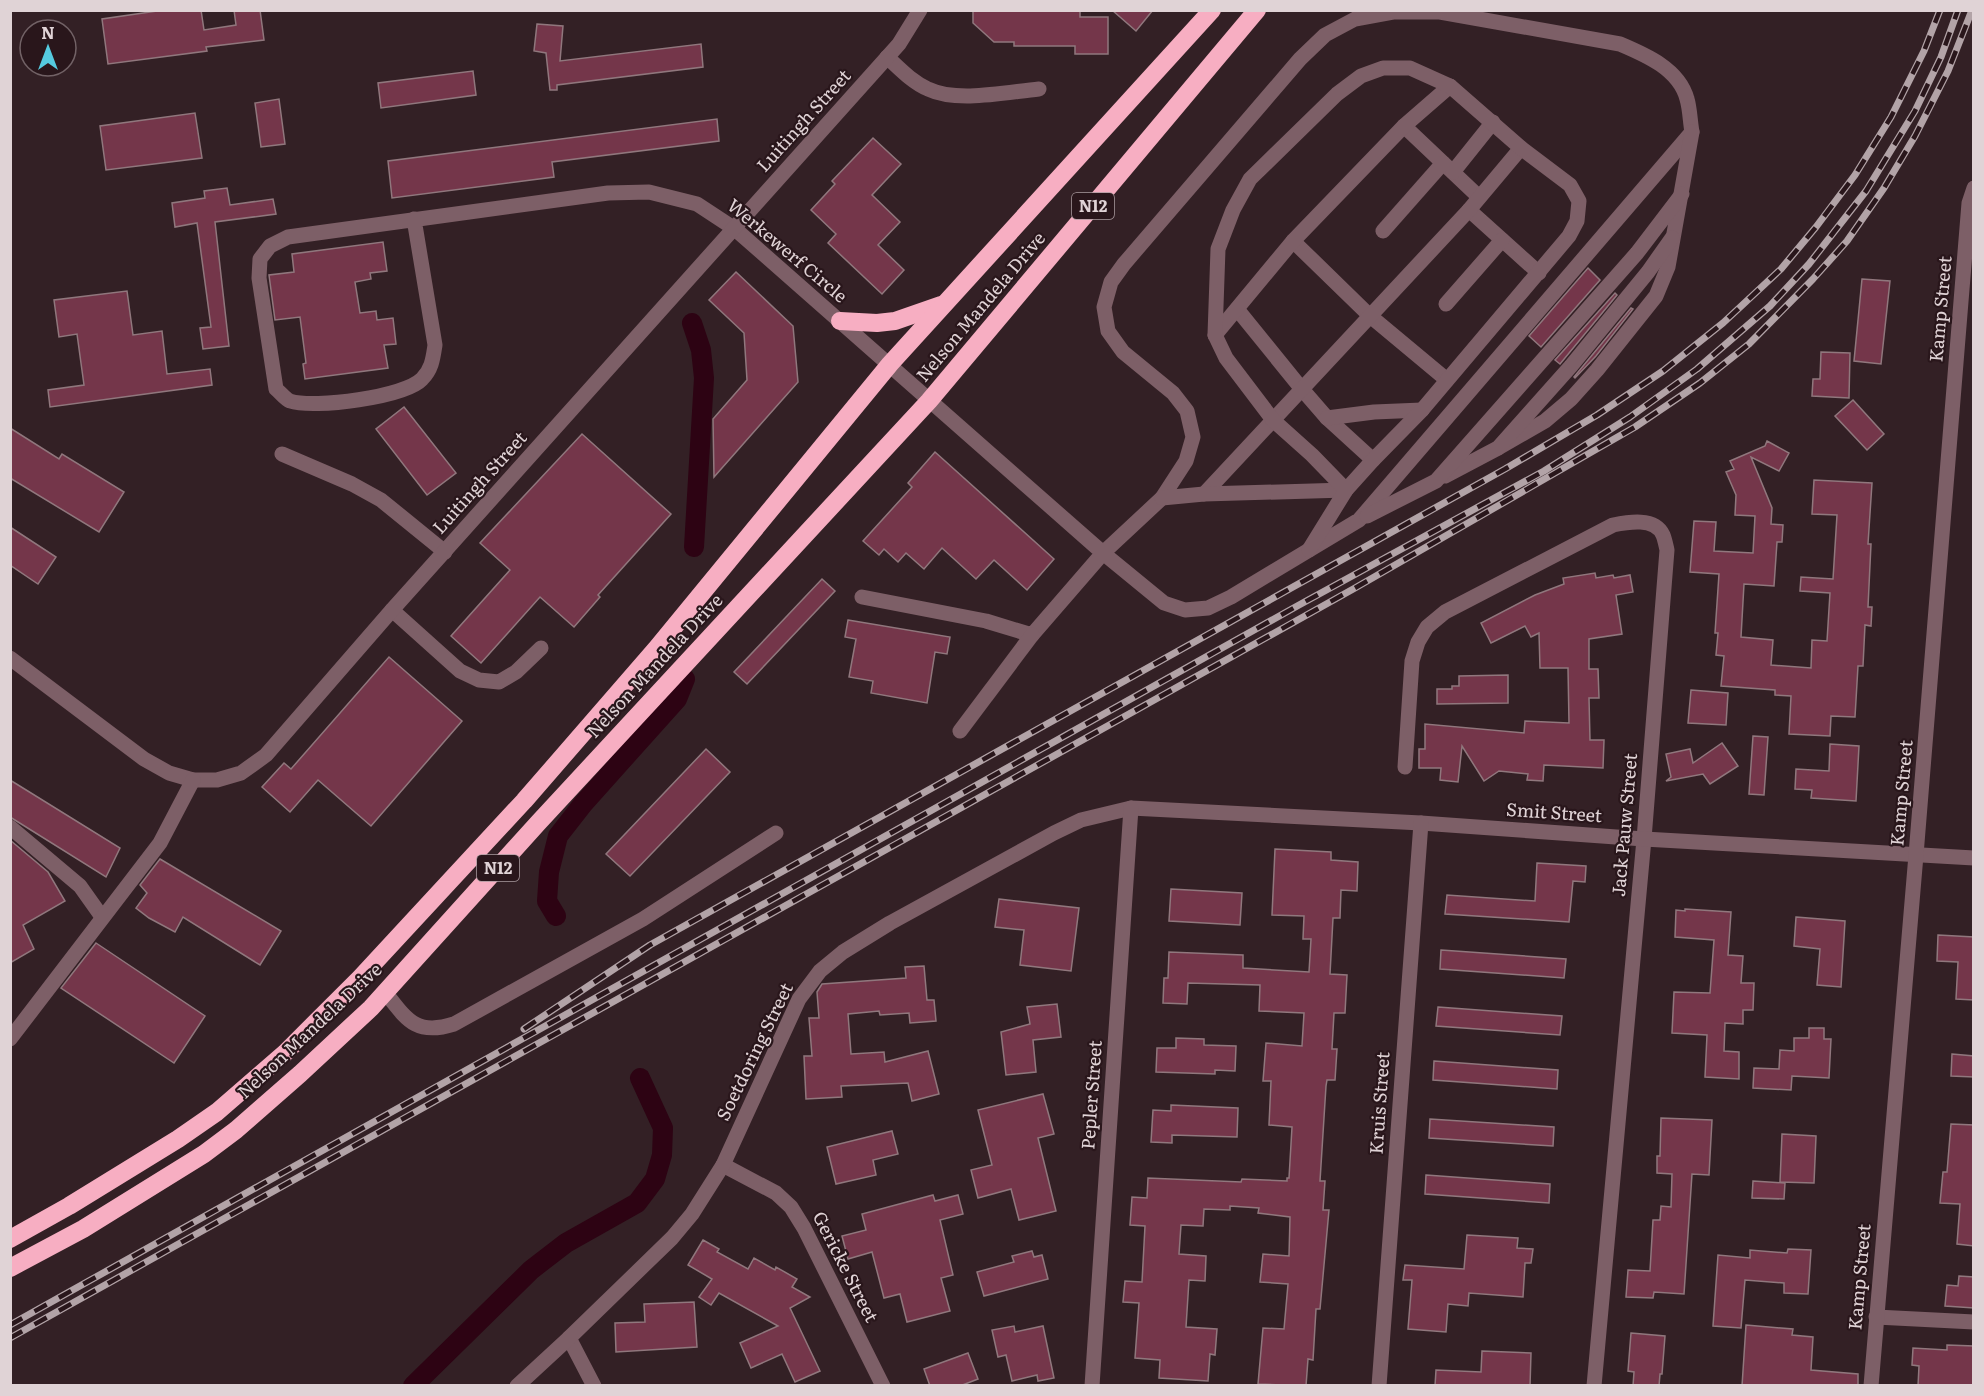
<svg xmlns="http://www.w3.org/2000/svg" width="1984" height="1396" font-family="Literata,serif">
  <rect width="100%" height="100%" fill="#332025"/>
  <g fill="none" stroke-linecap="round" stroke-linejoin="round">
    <g stroke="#2d0313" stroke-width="20">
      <polyline points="692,323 701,350 704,378 694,547"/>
      <polyline points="556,916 547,901 549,872 558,836 583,804 677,699 685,679"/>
      <polyline points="413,1386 531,1270 566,1243 637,1203 655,1179 662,1155 663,1128 640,1078"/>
    </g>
  </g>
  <g fill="#74364a" stroke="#90777d" stroke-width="1.5">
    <polygon points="164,10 201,10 204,30 236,25 234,10 260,10 264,40 206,47 207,51 108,64 102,19"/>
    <polygon points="1112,10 1153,10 1136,31"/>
    <polygon points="973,11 1080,11 1080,17 1108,17 1108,54 1075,54 1075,46 1014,46 1014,42 994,42 973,23"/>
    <polygon points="537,24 563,26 560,61 701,44 703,67 557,85 557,90 550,90 546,53 534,51"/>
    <polygon points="473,71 476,95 381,108 378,83"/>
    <polygon points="279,99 285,144 261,147 255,103"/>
    <polygon points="195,113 202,158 106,170 100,126"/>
    <polygon points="717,119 719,141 552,162 554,177 392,198 388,161"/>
    <polygon points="873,138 901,164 872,195 900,222 878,245 904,270 882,294 828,243 836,234 811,210 835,184 832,181"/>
    <polygon points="227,188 230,205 273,199 276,214 215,222 229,346 203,349 200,328 211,327 197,223 175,227 172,203 205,198 204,191"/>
    <polygon points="383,242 387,271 370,273 371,279 355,282 360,313 376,311 377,320 393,318 396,344 384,345 388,368 305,379 303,364 306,363 300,317 275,320 269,275 294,272 292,254"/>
    <polygon points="1588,268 1600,280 1541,347 1529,336"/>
    <polygon points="736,272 793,326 798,382 714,477 713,419 747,380 744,333 709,300"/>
    <polygon points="1862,279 1890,281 1881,364 1854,361"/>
    <polygon points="127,291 133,335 162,331 167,374 210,369 212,385 50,407 48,390 84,385 77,334 59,337 54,300"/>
    <polygon points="1615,293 1617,295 1560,364 1555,360"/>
    <polygon points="1631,308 1633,309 1596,356 1575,378 1574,377"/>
    <polygon points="1821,352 1850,353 1849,398 1812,396 1813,379 1820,379"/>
    <polygon points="1853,400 1884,434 1867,450 1835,416"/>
    <polygon points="404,407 456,473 427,495 376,429"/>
    <polygon points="10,428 59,459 62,454 124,492 99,532 10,478"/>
    <polygon points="582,434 671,514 598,595 600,597 574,627 540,597 481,663 451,636 510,570 480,543"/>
    <polygon points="1767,441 1789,453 1779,471 1751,457 1772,508 1771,524 1783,525 1782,542 1777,542 1774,586 1744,584 1741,637 1773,640 1771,665 1811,668 1812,640 1827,641 1830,593 1800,591 1801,577 1833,579 1837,515 1812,514 1814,480 1872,483 1868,544 1871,544 1868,607 1872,607 1871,626 1865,625 1863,666 1858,666 1855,717 1831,716 1830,736 1789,734 1791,696 1775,695 1775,690 1721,686 1724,656 1716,655 1718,633 1715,633 1719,574 1690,572 1694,521 1716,522 1714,551 1753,553 1755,516 1735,515 1736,495 1726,472 1734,469 1730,461 1765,446"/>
    <polygon points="935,452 1054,559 1027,590 994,560 976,579 942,548 924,569 906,553 898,562 884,549 879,555 863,541 912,487 908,483"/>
    <polygon points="10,527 56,557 38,584 10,565"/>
    <polygon points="1595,573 1596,578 1613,575 1614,578 1630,575 1633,592 1616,595 1622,634 1589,639 1589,669 1598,669 1599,698 1589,698 1590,740 1604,740 1603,768 1544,765 1543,781 1527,780 1528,774 1499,771 1484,781 1462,746 1458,782 1440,780 1441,768 1419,768 1419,749 1425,749 1425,724 1524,733 1525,721 1569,723 1568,668 1540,668 1539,633 1531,637 1525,626 1491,643 1481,623 1535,595 1564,584 1563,578"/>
    <polygon points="822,579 835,591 747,684 734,672"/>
    <polygon points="848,620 950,637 947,654 935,652 927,703 871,693 873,681 849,677 856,639 845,637"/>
    <polygon points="389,657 462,721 371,826 318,780 290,812 262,787 284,763 291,769"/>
    <polygon points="1508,675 1508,703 1437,704 1437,689 1452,689 1452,686 1459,686 1459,676"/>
    <polygon points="1691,690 1728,693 1726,725 1688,723"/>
    <polygon points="1753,736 1768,737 1764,795 1749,794"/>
    <polygon points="1722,743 1738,766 1710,784 1703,774 1666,781 1671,777 1666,754 1690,749 1693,763"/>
    <polygon points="1830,744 1859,746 1856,801 1811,798 1812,790 1795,789 1796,769 1829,771"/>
    <polygon points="706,749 730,772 630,876 606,854"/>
    <polygon points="10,780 120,848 106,877 10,817"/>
    <polygon points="10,840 48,872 65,901 23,925 34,949 10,963"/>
    <polygon points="1275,849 1331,852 1331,860 1358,862 1357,891 1341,890 1340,918 1333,918 1330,974 1347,975 1345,1013 1334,1013 1332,1049 1337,1049 1335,1080 1327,1080 1326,1086 1320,1181 1325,1181 1323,1210 1329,1210 1320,1309 1316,1309 1313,1360 1308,1359 1306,1386 1258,1384 1263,1328 1284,1329 1288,1284 1260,1282 1263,1254 1289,1256 1290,1217 1258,1213 1259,1208 1230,1206 1230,1210 1204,1209 1203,1226 1181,1225 1179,1254 1206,1256 1205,1281 1189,1280 1186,1327 1217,1329 1215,1355 1210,1354 1208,1381 1159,1378 1160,1360 1135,1358 1139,1303 1123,1302 1125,1281 1142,1282 1145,1226 1130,1225 1132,1197 1147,1198 1148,1178 1241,1182 1242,1179 1287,1181 1287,1178 1289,1178 1292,1127 1269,1125 1271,1081 1263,1081 1266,1043 1302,1046 1304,1013 1259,1011 1260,985 1188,983 1187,1004 1163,1003 1164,978 1168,978 1169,952 1243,955 1243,968 1309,972 1311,939 1303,939 1304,916 1272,915"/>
    <polygon points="160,859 281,931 260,965 183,917 175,932 149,918 136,908 147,893 140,885"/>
    <polygon points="1537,863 1586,866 1585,882 1573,881 1569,922 1445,914 1447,895 1535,901"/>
    <polygon points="1171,889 1242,893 1240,925 1169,921"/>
    <polygon points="999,899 1079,908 1071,971 1020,965 1024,930 995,927"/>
    <polygon points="1685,909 1731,912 1728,955 1743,956 1741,983 1754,983 1753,1010 1743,1010 1743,1024 1725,1023 1724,1051 1739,1052 1739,1079 1705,1077 1707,1035 1672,1033 1674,992 1710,993 1714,940 1675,937 1676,910 1685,911"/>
    <polygon points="1796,917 1845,921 1841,987 1817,985 1820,949 1794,946"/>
    <polygon points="1938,935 1974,937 1974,1000 1956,999 1958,962 1937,961"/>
    <polygon points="96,943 205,1016 174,1063 61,988"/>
    <polygon points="1441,950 1566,959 1564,978 1440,969"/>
    <polygon points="924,966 927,1000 934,1000 936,1021 910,1023 909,1013 880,1015 879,1011 848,1014 851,1054 884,1052 885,1062 928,1051 939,1094 912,1101 908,1083 841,1086 842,1097 806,1099 804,1056 812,1056 809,1018 819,1018 817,992 822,984 906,978 905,967"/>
    <polygon points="1057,1004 1061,1037 1033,1040 1036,1072 1006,1075 1001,1032 1030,1024 1027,1007"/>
    <polygon points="1438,1007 1562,1016 1560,1035 1436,1026"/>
    <polygon points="1809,1028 1824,1028 1824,1039 1831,1039 1829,1078 1792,1076 1791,1090 1753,1088 1754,1068 1779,1069 1780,1050 1794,1051 1794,1038 1809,1038"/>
    <polygon points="1176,1038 1204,1039 1204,1045 1236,1046 1235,1071 1215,1070 1215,1074 1156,1072 1157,1048 1176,1048"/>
    <polygon points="1952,1054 1974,1056 1974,1077 1951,1076"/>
    <polygon points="1434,1061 1558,1070 1557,1089 1433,1080"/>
    <polygon points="1043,1094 1054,1134 1038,1138 1056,1211 1019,1220 1011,1189 978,1198 971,1170 992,1165 978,1110"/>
    <polygon points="1171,1105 1238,1108 1237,1137 1172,1135 1172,1143 1151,1142 1153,1110 1171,1111"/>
    <polygon points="1661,1118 1712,1120 1709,1175 1692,1174 1684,1294 1654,1292 1653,1298 1626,1297 1628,1270 1650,1271 1653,1220 1660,1220 1661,1206 1671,1207 1672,1174 1657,1173 1657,1156 1660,1156"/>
    <polygon points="1430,1119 1554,1127 1553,1146 1429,1138"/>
    <polygon points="1951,1124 1974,1125 1974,1246 1957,1244 1960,1204 1940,1203 1943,1172 1947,1172"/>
    <polygon points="892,1131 898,1154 873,1160 876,1175 836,1184 827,1147"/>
    <polygon points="1782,1134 1816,1136 1814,1183 1780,1182"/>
    <polygon points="1426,1175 1550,1184 1549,1203 1425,1194"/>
    <polygon points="1753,1181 1785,1183 1784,1199 1752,1198"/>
    <polygon points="933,1195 935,1201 958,1195 963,1214 940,1220 953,1275 941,1278 950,1311 907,1322 900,1294 884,1298 872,1252 848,1259 842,1236 866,1230 862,1214"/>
    <polygon points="1467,1235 1518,1238 1517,1248 1533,1249 1531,1263 1525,1263 1523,1297 1469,1293 1468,1306 1448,1304 1446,1332 1408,1329 1412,1280 1403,1280 1405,1265 1464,1269"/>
    <polygon points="703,1240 719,1249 717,1252 748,1269 754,1258 775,1270 776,1267 797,1279 792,1287 810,1297 790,1308 820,1371 795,1382 782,1354 751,1368 740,1343 778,1326 719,1293 711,1305 699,1297 712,1279 688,1265"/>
    <polygon points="1788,1249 1811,1250 1808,1294 1784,1293 1784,1283 1745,1280 1741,1328 1713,1326 1718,1255 1750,1258 1750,1250 1787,1253"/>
    <polygon points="1032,1251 1034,1257 1042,1255 1048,1279 984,1296 977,1272 1014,1262 1012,1256"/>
    <polygon points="1959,1276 1974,1277 1974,1308 1945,1306 1947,1285 1958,1286"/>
    <polygon points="694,1302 697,1347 616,1352 615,1323 645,1322 644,1304"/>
    <polygon points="1746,1325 1793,1329 1792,1335 1813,1337 1811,1370 1858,1374 1858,1386 1742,1386"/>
    <polygon points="1014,1326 1015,1332 1043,1326 1054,1378 1038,1381 1037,1375 1012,1381 1006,1355 998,1357 992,1330"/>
    <polygon points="1631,1333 1665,1336 1662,1374 1660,1374 1659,1386 1633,1386 1634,1372 1628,1371"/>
    <polygon points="1947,1345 1974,1346 1974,1386 1918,1386 1919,1366 1912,1365 1913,1348 1947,1350"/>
    <polygon points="1482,1351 1531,1353 1530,1386 1435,1386 1436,1370 1481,1372"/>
    <polygon points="968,1353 978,1379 960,1386 930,1386 924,1369"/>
  </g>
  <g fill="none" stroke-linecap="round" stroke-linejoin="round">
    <g stroke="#7d5f67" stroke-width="15">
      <path d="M887,57C900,69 912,82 928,89C957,103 1007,92 1039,89"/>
      <polyline points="1404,126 1479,197"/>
      <polyline points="1453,172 1493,122"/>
      <polyline points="1469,210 1539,273"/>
      <path d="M414,219L435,345C433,358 432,369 422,379C405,397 314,409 290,401C285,399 281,393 276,389L259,278L260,259L270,246L288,237L608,193L649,192L697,204L735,229L1103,553L1164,603L1185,610L1208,608L1231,597L1359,520L1692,132C1690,121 1690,109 1687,99C1679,69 1646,55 1620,44L1440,12H1393L1355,19L1325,35L1300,59L1124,264L1111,282L1104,307L1108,331L1123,352L1173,393L1187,411L1193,437L1186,461L1162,498L1103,553L1032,635L986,621L862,597"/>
      <polyline points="1383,231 1443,163"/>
      <polyline points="1293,241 1369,315 1447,380"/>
      <polyline points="1446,304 1502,240"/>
      <polyline points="1237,309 1301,388 1327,418 1373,460"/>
      <polyline points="1215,335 1293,241 1404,126 1450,86"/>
      <polyline points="1327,418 1374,412 1422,410"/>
      <polyline points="1498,448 1545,421 1571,399 1597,370 1656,296 1668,267 1692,132"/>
      <polyline points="282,454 352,484 381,500 445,552"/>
      <polyline points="1445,476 1498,448 1571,366 1648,272 1672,238"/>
      <polyline points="1204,494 1469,210 1521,148"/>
      <polyline points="1162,498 1204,494 1346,490"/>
      <polyline points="1367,516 1436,481 1637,253 1682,194"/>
      <polyline points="1309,550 1346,490 1373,460 1422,410 1569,236 1577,221 1579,201 1570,185 1521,148 1450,86 1410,68 1383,68 1361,76 1337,94 1250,179 1233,210 1218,249 1215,335 1226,358 1273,420 1312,455 1346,490"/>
      <polyline points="392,610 460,671 479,680 499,682 516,672 541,648"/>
      <polyline points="10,658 144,759 169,773 193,780 217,780 241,773 266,755 392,610 899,44 920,10"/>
      <polyline points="960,731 1032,635"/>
      <path d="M1405,767L1412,661L1418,642L1427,627L1445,612L1613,525C1628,522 1655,517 1663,535C1665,540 1666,546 1667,550L1644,839L1594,1386"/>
      <polyline points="10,827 80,886 102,917"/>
      <path d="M385,992C407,1020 416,1036 454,1024L643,919L776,833"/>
      <polyline points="10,1039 160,843 193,780"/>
      <polyline points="723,1165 776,1193 791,1207 804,1228 883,1386"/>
      <polyline points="1876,1317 1974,1322"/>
      <polyline points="569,1338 594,1386"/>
      <polyline points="517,1386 569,1338 672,1238 692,1214 723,1165 799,999 820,971 843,952 890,923 1054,833 1081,820 1131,808 1421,823 1644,839 1974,858"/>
      <polyline points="1092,1386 1131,808"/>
      <polyline points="1379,1386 1421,823"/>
      <polyline points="1871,1386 1916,855 1969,203 1974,188"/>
    </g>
    <g stroke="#f7aec2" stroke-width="18">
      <polyline points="840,321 877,323 895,321 941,305"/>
      <polyline points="10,1239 69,1206 178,1139 217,1112 285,1053 360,978 524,801 656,649 890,364 1212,10"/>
      <polyline points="10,1268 83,1229 204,1154 236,1130 300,1074 371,1008 538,823 929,401 1257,10"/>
    </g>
    <g stroke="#b2a3a7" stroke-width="7">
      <g id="rail">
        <polyline points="524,1029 650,945 1505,469 1597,415 1663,371 1723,323 1781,269 1816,227 1855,175 1891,117 1924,51 1940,10"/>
        <polyline points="10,1325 1299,605 1544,471 1630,417 1697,369 1770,306 1809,264 1866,191 1915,111 1941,57 1958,10"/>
        <polyline points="10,1338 1355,588 1635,427 1700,383 1749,344 1813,279 1847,241 1884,188 1915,136 1948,71 1972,10"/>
      </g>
    </g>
    <use href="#rail" stroke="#29161b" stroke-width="4.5" stroke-dasharray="14" stroke-linecap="butt"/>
  </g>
  <g text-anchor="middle" stroke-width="4.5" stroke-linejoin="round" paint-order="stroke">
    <g fill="#29161b" stroke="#a99a9e" stroke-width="1.5">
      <rect x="1072" y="193" width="42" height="26" rx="4.5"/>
      <rect x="477" y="855" width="42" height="26" rx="4.5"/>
    </g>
    <g font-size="16" font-weight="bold" fill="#e0d3d6">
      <text x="1093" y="212">N12</text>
      <text x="498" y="874">N12</text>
    </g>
    <g font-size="18" fill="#e0d3d6" stroke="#29161b">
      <text transform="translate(804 121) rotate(-48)" y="6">Luitingh Street</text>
      <text transform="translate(787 251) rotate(40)" y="6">Werkewerf Circle</text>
      <text transform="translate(981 307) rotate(-50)" y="6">Nelson Mandela Drive</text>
      <text transform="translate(1941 309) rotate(-85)" y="6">Kamp Street</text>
      <text transform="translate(480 483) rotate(-48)" y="6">Luitingh Street</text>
      <text transform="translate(655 666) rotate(-47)" y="6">Nelson Mandela Drive</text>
      <text transform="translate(1902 793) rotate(-85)" y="6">Kamp Street</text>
      <text transform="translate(1554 813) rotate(4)" y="6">Smit Street</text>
      <text transform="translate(1625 825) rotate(-85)" y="6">Jack Pauw Street</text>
      <text transform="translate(310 1031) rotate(-43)" y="6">Nelson Mandela Drive</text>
      <text transform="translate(755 1052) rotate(-64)" y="6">Soetdoring Street</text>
      <text transform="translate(1092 1095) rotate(-86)" y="6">Pepler Street</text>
      <text transform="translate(1380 1103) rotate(-86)" y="6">Kruis Street</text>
      <text transform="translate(845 1267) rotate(63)" y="6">Gericke Street</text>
      <text transform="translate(1860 1277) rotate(-85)" y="6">Kamp Street</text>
    </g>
  </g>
  <rect width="1984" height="1396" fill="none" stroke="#e0d3d6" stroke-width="24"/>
  <g transform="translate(48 48)"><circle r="28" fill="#29161b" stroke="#726266" stroke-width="1.5"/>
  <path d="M0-4.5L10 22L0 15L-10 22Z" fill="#55cadf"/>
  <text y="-9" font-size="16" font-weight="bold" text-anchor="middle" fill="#e0d3d6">N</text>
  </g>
</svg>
